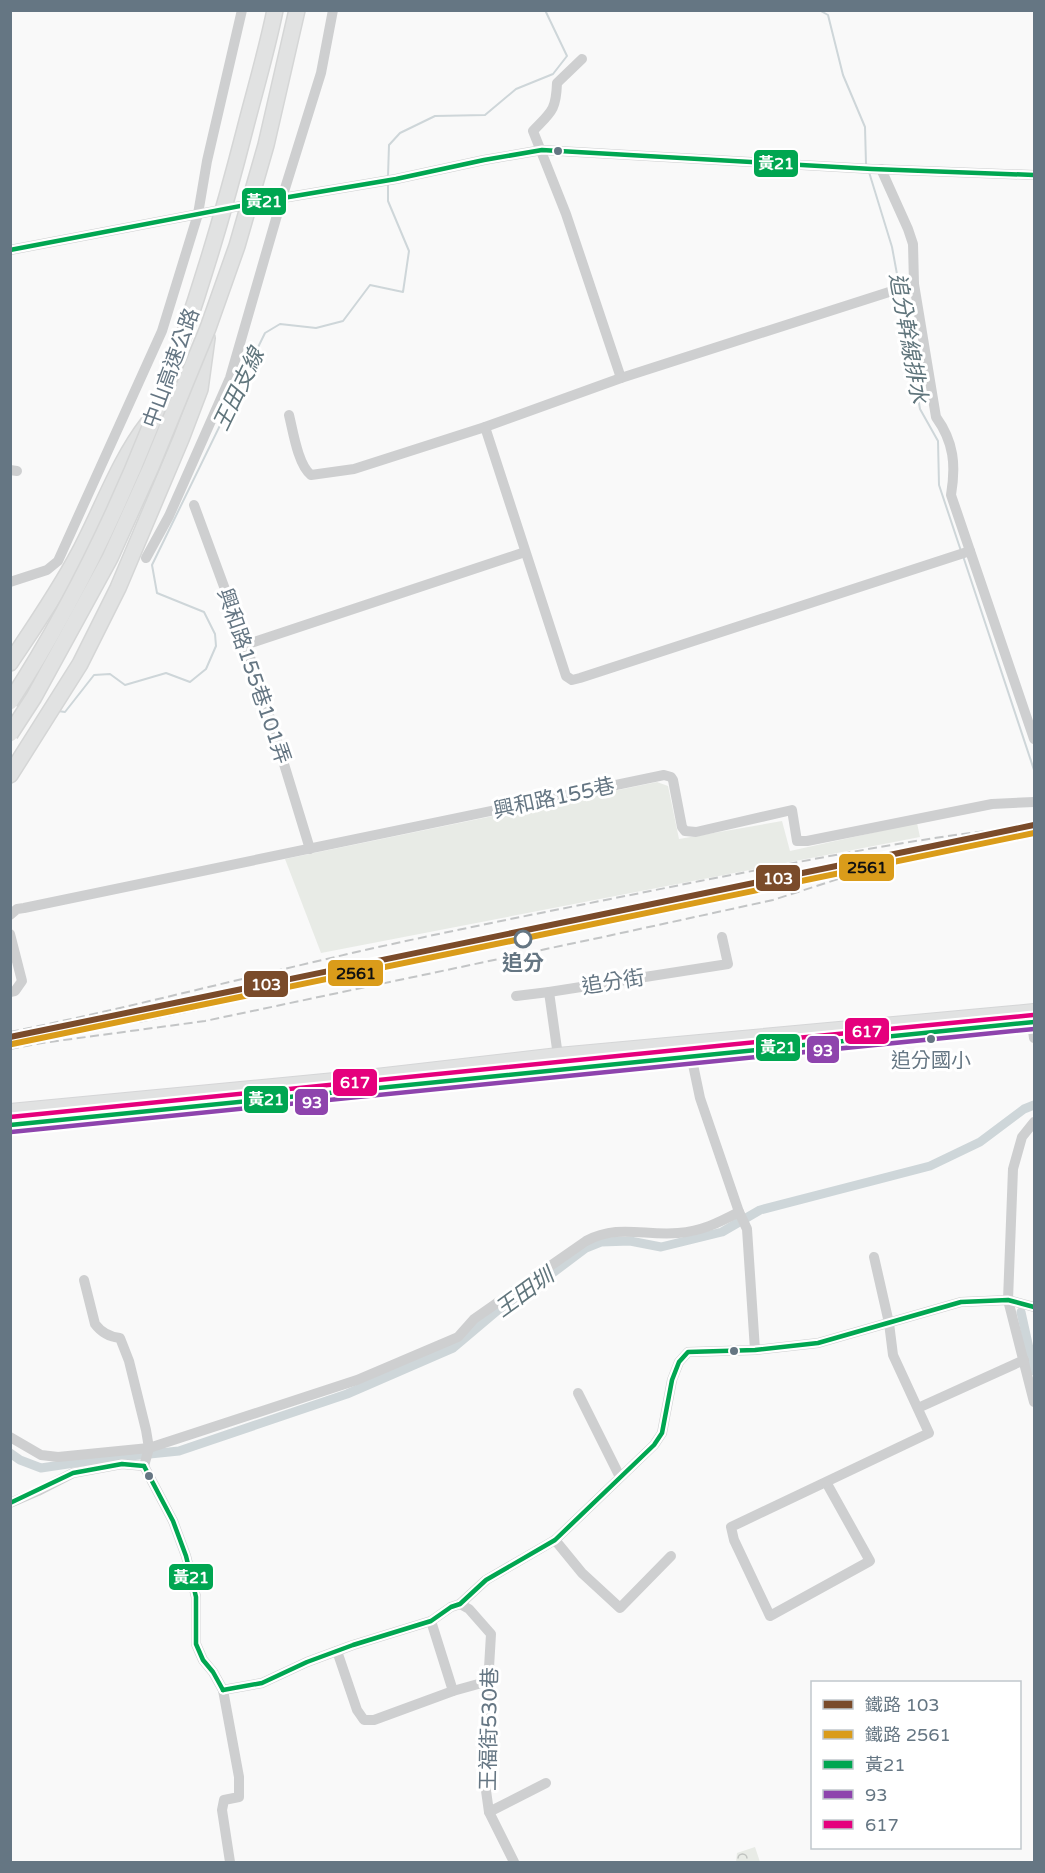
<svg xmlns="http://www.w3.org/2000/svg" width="1045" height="1873" font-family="'Varela Round','Noto Sans TC',sans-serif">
  <defs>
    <pattern id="forest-crowns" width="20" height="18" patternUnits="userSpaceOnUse" patternTransform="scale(1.5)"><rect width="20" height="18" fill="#e8ebe6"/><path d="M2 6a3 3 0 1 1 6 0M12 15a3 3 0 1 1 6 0" fill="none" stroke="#c0c3c0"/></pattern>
  </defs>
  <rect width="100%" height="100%" fill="#f9f9f9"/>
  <polygon fill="#e8ebe6" points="657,782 668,786 679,839 782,821 790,851 917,823 920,837 321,953 285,859"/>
  <polygon fill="url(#forest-crowns)" points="755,1847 760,1862 736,1862 737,1853"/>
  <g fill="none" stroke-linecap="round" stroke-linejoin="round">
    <g stroke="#ced6d9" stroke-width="2">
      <polyline points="819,10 828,15 843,75 865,127 866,164"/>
      <polyline points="869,172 892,247 899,285"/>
      <polyline points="388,176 389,145 400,133 435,116 485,115 516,89 553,74 567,56 545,10"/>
      <polyline points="900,291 920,409 938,441 939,485 961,551"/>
      <polyline points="963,556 1034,770"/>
      <polyline points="58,711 65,712 94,675 110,674 125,685 166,673 190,682 206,669 216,646 215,634 204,612 157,593 152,565 265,333 280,324 316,328 343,321 370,285 403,292 409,251 388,201 388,185"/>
    </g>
    <g stroke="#ced6d9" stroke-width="9">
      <polyline points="1021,1312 1034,1371"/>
      <polyline points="10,1453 20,1460 41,1468 101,1459 179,1451 347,1394 453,1348 498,1310 522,1296 586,1248 601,1242 630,1241 661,1247 722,1232 760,1210 930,1166 980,1142 1024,1109 1034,1105"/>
    </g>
    <g stroke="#d5d6d7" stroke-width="16">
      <g id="major">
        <polyline points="10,1111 376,1076 558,1055 1034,1011"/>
        <polyline points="10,1125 447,1082 691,1055 1034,1022"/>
      </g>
    </g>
    <g stroke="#d5d6d6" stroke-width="18">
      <g id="highway">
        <path d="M10,663C34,627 59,591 79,553C102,510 118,462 148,423"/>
        <polyline points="10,775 80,664 118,588 181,439 200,389 207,338"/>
      </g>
    </g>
    <g stroke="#cecfd0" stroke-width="10">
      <path d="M582,59L557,83C556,111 551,112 533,131L566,214L621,378"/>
      <path d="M881,169L908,229L913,244L914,284L936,417C954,442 956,465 951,495L1034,739"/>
      <polyline points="10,250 277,199 396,179 484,160 542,150 872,169 1034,175"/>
      <path d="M289,415C293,431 298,465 311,475L354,469L485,427L621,378L914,284"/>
      <polyline points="485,427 566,676 572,680 580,678 970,551"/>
      <polyline points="10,470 17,471"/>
      <polyline points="194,505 258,679 310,849"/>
      <polyline points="146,558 169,516 230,378 282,198 321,73 333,10"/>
      <polyline points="10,582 47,570 58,561 162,331 198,214 207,161 242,10"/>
      <polyline points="245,645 525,552"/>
      <polyline points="10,915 17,909 24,908 664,775 671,777 673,780 682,827 685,831 696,832 792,810 797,841 807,841 992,804 1034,802"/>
      <polyline points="10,934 22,981 15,991 10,992"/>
      <polyline points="516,996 549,992"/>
      <polyline points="1031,1015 1034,1038"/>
      <polyline points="691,1055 700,1098 739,1212 747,1229 755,1350"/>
      <polyline points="559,1063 549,992 728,964 722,937"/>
      <polyline points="1034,1122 1022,1137 1013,1169 1008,1300 1034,1402"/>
      <path d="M84,1280L95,1324C101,1332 110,1337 120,1338L129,1361L146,1430L149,1448L144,1466"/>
      <polyline points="578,1393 620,1477"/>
      <polyline points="918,1408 1024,1360"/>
      <path d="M10,1437L41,1455L58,1457L149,1448L357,1380L458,1337L474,1319L586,1241C618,1224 644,1236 678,1233C702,1231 718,1223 739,1212"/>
      <polyline points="144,1466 173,1521 186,1556 196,1597 196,1644 203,1660 213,1672 223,1690 239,1777 239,1797 224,1800 222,1810 230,1862"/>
      <polyline points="826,1482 870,1561 770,1616 734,1540 731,1527 929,1433 893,1355 889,1323 874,1257"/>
      <polyline points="10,1503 38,1491 73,1473 122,1464 144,1466"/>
      <polyline points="555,1540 582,1573 620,1608 671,1556"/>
      <polyline points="460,1604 469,1609 491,1634 483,1769 489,1812 514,1862"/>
      <polyline points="431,1621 453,1691"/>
      <polyline points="337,1651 357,1710 364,1720 374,1720 453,1691 489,1681"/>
      <polyline points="223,1690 262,1683 307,1662 353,1645 431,1621 451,1607 460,1604 486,1580 555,1540 654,1445 662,1433 672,1380 679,1362 688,1352 755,1350 818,1343 961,1302 1008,1300 1034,1307"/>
      <polyline points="489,1812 546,1783"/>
    </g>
    <use href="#major" stroke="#e1e2e2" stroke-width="14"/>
    <use href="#highway" stroke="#e1e2e2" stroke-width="15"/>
    <g stroke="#c3c5c6" stroke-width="2" stroke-dasharray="9 4.5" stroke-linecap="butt">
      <polyline points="139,1022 331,981"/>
      <path d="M10,1032C113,1011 215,985 318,961C444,931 572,907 700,881C795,863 889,843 986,831"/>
      <polyline points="10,1049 42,1043 205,1021 603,937 773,900 863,871 933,850 1034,828"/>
    </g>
    <g stroke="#d5d6d6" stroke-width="18" stroke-linecap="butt">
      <g id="highway-bridge">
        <path d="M10,702C123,528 194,329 245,129C255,90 267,50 275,10"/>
        <polyline points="10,734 34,697 110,558 151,467 208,328 237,246 266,145 297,10"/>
      </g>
    </g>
    <use href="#highway-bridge" stroke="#e1e2e2" stroke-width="15"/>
    <g stroke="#fff" stroke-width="9">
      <g id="bus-1">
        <polyline points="10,250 277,199 396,179 484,160 542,150 872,169 1034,175"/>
        <path d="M10,1125C352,1091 693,1055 1034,1022"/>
        <polyline points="144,1466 173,1521 186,1556 196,1597 196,1644 203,1660 213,1672 223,1690"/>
        <polyline points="10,1503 73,1473 122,1464 144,1466"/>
        <polyline points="223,1690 262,1683 307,1662 353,1645 431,1621 451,1607 460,1604 486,1580 555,1540 654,1445 662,1433 672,1380 679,1362 688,1352 755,1350 818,1343 961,1302 1008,1300 1034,1307"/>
      </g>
    </g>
    <g stroke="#fff" stroke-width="9">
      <path id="bus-2" d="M11,1132C352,1099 693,1062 1034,1029"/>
    </g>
    <g stroke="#fff" stroke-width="9">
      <path id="bus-3" d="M10,1117C352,1084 692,1047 1033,1015"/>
    </g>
    <use href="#bus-1" stroke="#00a651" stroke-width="4.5"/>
    <use href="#bus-2" stroke="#8e44ad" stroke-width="4.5"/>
    <use href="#bus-3" stroke="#e5007d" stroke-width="4.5"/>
    <g stroke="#fff" stroke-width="10">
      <polyline id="rail-1" points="10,1037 1034,825"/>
    </g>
    <g stroke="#fff" stroke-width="10">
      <polyline id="rail-2" points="12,1044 1034,833"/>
    </g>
    <use href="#rail-1" stroke="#7a4b2a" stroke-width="6"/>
    <use href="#rail-2" stroke="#da9c1a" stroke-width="6"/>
  </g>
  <g fill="#657683" stroke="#fff" stroke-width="2">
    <circle cx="558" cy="151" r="5"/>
    <circle cx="931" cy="1039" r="5"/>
    <circle cx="734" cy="1351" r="5"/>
    <circle cx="149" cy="1476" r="5"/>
  </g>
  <circle fill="#fff" stroke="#657683" stroke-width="3" cx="523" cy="939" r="8"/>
  <g text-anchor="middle" stroke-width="6" stroke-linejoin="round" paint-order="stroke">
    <g font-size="20" fill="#657683" stroke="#fff">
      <text x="931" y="1067">追分國小</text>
    </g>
    <g font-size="21" fill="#657683" stroke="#fff">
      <text transform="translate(171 368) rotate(-70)" y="7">中山高速公路</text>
      <text transform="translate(254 676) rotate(71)" y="7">興和路155巷101弄</text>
      <text transform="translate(554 798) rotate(-12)" y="7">興和路155巷</text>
      <text transform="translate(613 982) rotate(-9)" y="7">追分街</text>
      <text transform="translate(489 1729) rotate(-89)" y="7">王福街530巷</text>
    </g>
    <g font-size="21" font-weight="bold" fill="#657683" stroke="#fff">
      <text x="523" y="970">追分</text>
    </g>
    <g font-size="22" font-style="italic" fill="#60757c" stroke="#fff">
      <text transform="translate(909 338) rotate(80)" y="8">追分幹線排水</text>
      <text transform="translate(238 389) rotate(-64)" y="8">王田支線</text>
      <text transform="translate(524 1292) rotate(-36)" y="8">王田圳</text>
    </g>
  </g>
  <g stroke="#fff" stroke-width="2">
    <rect x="753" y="149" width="46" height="29" rx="6" fill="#00a651"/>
    <rect x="241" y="187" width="46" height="29" rx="6" fill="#00a651"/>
    <rect x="838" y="853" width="57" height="29" rx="6" fill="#da9c1a"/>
    <rect x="755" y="864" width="46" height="28" rx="6" fill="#7a4b2a"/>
    <rect x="327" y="959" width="57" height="28" rx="6" fill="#da9c1a"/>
    <rect x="243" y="970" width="46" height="28" rx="6" fill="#7a4b2a"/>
    <rect x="844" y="1017" width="46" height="28" rx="6" fill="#e5007d"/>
    <rect x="755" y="1033" width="46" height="29" rx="6" fill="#00a651"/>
    <rect x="806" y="1035" width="34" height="29" rx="6" fill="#8e44ad"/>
    <rect x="332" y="1068" width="46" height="29" rx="6" fill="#e5007d"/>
    <rect x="243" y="1085" width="46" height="29" rx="6" fill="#00a651"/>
    <rect x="294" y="1088" width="35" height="28" rx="6" fill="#8e44ad"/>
    <rect x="168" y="1563" width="46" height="28" rx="6" fill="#00a651"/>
  </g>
  <g font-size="16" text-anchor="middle" font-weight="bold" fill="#fff">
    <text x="776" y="169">黃21</text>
    <text x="264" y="207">黃21</text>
    <text x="778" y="884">103</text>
    <text x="266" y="990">103</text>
    <text x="867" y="1037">617</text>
    <text x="778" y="1053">黃21</text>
    <text x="823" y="1056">93</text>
    <text x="355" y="1088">617</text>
    <text x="266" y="1105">黃21</text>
    <text x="312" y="1108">93</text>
    <text x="191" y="1583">黃21</text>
  </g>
  <g font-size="16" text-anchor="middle" font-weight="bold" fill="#111">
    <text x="867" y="873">2561</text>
    <text x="356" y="979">2561</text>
  </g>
  <rect width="1045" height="1873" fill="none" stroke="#657683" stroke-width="24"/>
  <rect x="811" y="1681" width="210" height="168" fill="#ffffff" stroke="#c1c8cd" stroke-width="1.5"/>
  <rect x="823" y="1700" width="30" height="9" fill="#7a4b2a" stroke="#c1c8cd" stroke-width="1.5"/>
  <text x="865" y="1711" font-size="18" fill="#657683">鐵路 103</text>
  <rect x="823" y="1730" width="30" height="9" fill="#da9c1a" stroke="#c1c8cd" stroke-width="1.5"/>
  <text x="865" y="1741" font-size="18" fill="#657683">鐵路 2561</text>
  <rect x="823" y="1760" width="30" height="9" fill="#00a651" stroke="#c1c8cd" stroke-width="1.5"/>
  <text x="865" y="1771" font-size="18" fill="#657683">黃21</text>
  <rect x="823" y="1790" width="30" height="9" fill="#8e44ad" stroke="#c1c8cd" stroke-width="1.5"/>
  <text x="865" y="1801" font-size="18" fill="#657683">93</text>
  <rect x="823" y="1820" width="30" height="9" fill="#e5007d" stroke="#c1c8cd" stroke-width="1.5"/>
  <text x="865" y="1831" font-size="18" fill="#657683">617</text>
</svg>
